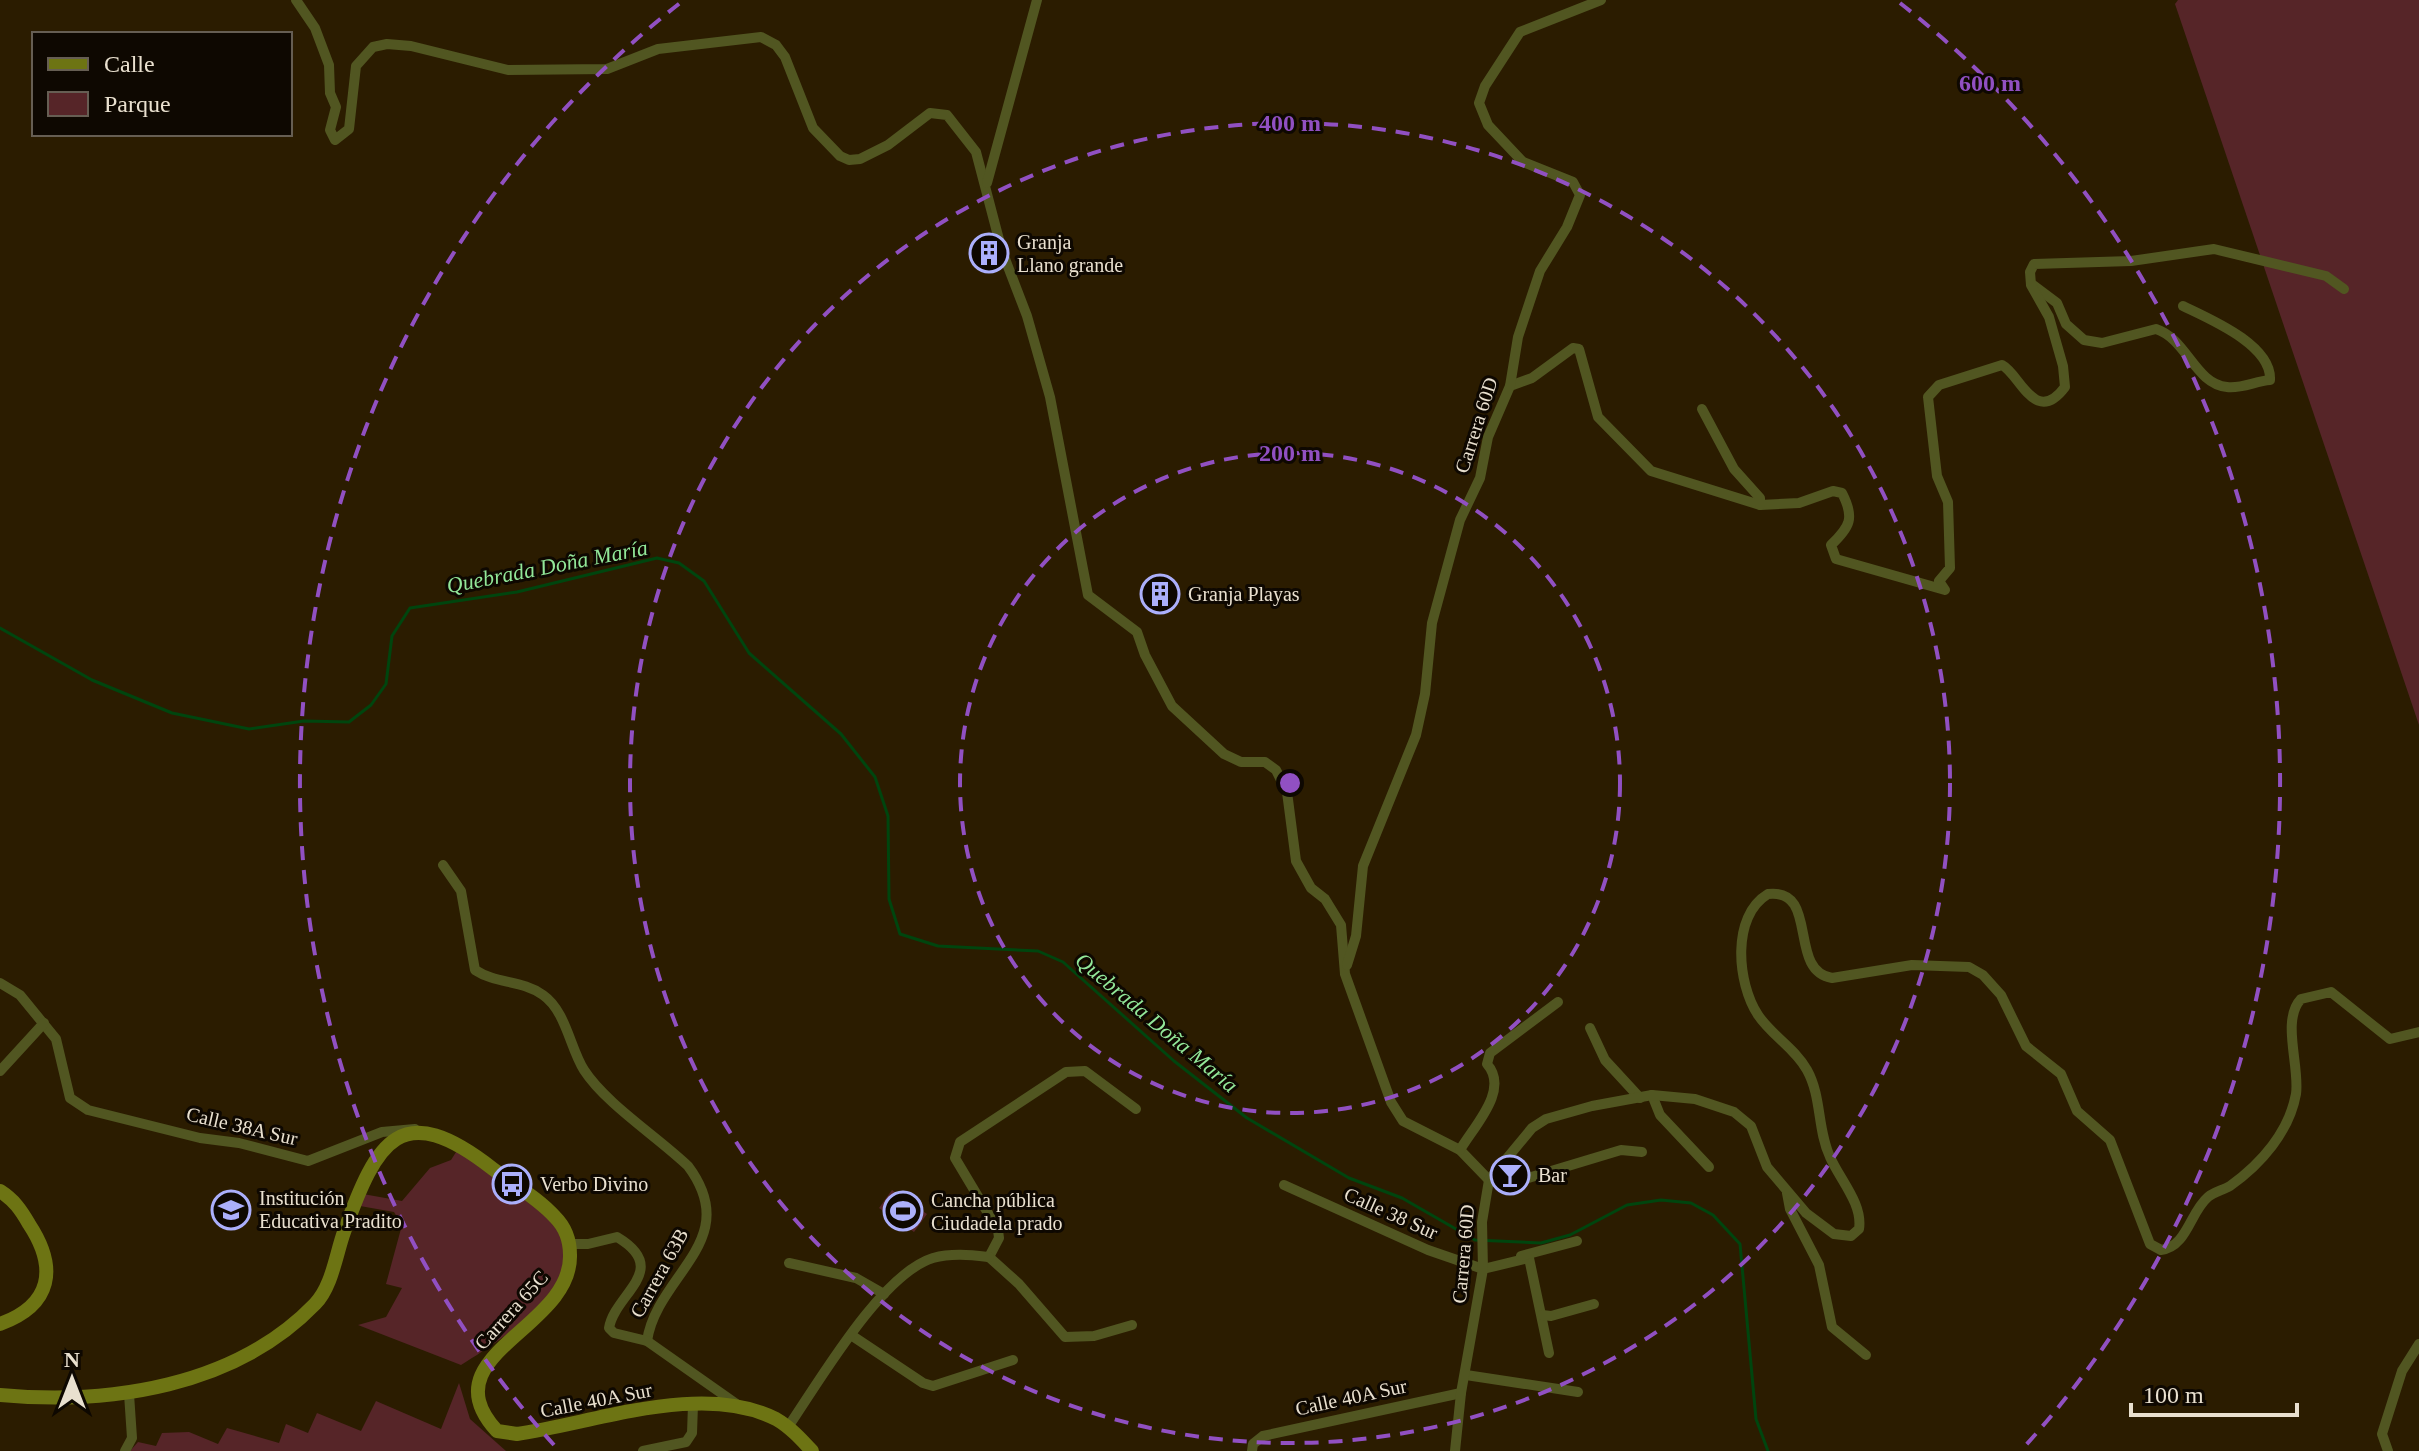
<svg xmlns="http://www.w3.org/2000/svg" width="2419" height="1451" font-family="Georgia,serif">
  <rect width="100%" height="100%" fill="#2b1c00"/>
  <g fill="#562528">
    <polygon points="2178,0 2419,0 2419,725 2175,4"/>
    <path d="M458,1149C480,1166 544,1209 558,1230C593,1285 497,1342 461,1365L358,1325L386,1317L402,1288L386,1284L402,1225L394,1212L360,1206L363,1194L402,1201L430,1168L451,1160Z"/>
    <polygon points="892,1190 927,1214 914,1232 879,1208"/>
    <polygon points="459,1383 470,1419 506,1451 130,1451 138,1442 156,1446 162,1433 189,1432 218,1444 227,1428 279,1443 286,1424 308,1433 317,1413 361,1431 376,1401 441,1429"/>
  </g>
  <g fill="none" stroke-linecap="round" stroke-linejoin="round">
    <polyline stroke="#00450e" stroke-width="3" points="0,628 92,680 172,713 249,729 304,721 349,722 371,705 386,684 392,636 410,608 517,592 657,558 679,563 704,581 749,653 841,734 875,777 888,816 889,899 900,934 938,946 1038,951 1063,962 1174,1061 1247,1118 1349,1178 1402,1198 1475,1240 1541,1243 1570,1235 1627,1205 1661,1200 1691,1203 1713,1215 1740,1244 1756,1419 1768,1451"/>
    <g stroke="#515621" stroke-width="10">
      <polyline points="296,0 315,28 329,65 330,93 336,107 330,130 335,140 349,129 356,66 373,47 387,44 411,46 508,70 607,69 658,49 761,37 776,45 785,57 813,128 840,156 849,160 860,159 888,145 930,113 947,115 976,152 1002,251 1027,316 1050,397 1088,595 1137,632 1145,655 1172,706 1224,754 1241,762 1265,762 1276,770 1287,792 1296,861 1311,888 1325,899 1341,925 1345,974 1391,1102 1403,1121 1460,1150 1489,1180"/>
      <polyline points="987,183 1037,0"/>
      <path d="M2033,285L2057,303L2066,324L2084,340L2102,343L2156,329C2187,339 2195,384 2227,387C2241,389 2256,381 2270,380C2272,345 2210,319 2183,306"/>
      <path d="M1510,386L1532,378L1573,348L1579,349L1598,417L1651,471L1760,505L1799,503L1833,491L1842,493C1855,518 1850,527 1831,545L1836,559L1945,590L1939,581L1950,568L1948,502L1937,476L1928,397L1939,385L2002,365C2020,374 2035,427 2065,387L2063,366L2049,317L2031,285L2030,272L2034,264L2131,261L2214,249L2326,276L2344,289"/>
      <polyline points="1702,409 1734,469 1760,498 1760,505"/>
      <path d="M443,865L461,891L475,970C496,984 522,980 543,995C566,1011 570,1048 584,1070C605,1103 659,1138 688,1166C744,1241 657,1274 647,1341"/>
      <polyline points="1347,965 1356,936 1363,866 1416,735 1425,694 1432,623 1460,520 1480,478 1488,437 1510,386 1518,337 1540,271 1567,227 1580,195 1573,182 1523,162 1488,125 1479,103 1485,86 1520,32 1601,0"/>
      <polyline points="0,983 20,995 56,1039 70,1098 88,1110 200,1138 239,1143 308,1161 382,1132 415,1129"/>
      <polyline points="1590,1028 1605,1060 1640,1098"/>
      <polyline points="0,1071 44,1023"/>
      <polyline points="1652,1095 1660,1115 1709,1167"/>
      <path d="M1460,1150C1474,1126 1510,1090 1487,1064L1490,1053L1558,1002"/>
      <polyline points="1489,1180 1515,1182 1621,1150 1642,1152"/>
      <polyline points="1284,1185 1428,1250 1483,1269 1529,1258 1549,1353"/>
      <polyline points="1787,1193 1790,1209 1819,1265 1832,1327 1866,1355"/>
      <path d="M570,1244H588L617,1237C672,1270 615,1293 609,1328L614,1333L647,1341L738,1405"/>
      <polyline points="1521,1256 1577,1241"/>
      <polyline points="989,1257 999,1238 998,1230 955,1158 960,1142 1066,1072 1085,1071 1136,1109"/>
      <polyline points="989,1257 1019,1284 1065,1337 1094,1336 1132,1325"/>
      <polyline points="789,1263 856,1278 884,1294"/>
      <polyline points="1542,1315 1551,1316 1594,1304"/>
      <polyline points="851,1335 923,1383 933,1386 1013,1360"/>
      <polyline points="1466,1375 1578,1392"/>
      <path d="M788,1427C819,1382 881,1274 933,1258C952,1253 970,1255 989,1257"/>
      <polyline points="125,1451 132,1438 129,1394"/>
      <polyline points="643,1451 686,1442 692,1433 693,1405"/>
      <polyline points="1252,1451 1253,1444 1263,1436 1461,1393"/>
      <path d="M1455,1451L1461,1393L1483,1269L1482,1222L1489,1180L1532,1128L1546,1119L1592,1106L1652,1095L1695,1099L1734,1112L1751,1126L1767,1167L1806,1213L1834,1234L1851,1236L1859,1229C1863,1204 1840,1180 1830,1157C1817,1129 1822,1097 1807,1070C1794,1047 1772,1036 1758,1015C1737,983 1731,916 1768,894C1820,888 1787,971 1832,978L1912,965L1969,967L1983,975L2001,995L2026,1046L2061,1074L2077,1111L2110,1140L2150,1244L2161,1250C2187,1247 2190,1212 2208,1197C2214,1192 2223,1190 2230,1186C2261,1164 2289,1132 2296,1094C2300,1066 2281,1020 2301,999L2331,992L2390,1039L2419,1032"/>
      <polyline points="2388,1451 2382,1434 2402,1371 2419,1344"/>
    </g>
    <g stroke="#6d7413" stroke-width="14">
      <path d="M0,1191C14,1200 21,1210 29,1224C58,1268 52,1305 0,1324"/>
      <path d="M0,1395C109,1405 235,1387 315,1304C332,1287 336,1254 344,1232C377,1140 401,1097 493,1169C513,1184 538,1198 555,1217C566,1228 570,1240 570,1255C572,1329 427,1355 497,1431L517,1434C595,1423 702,1381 776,1419C790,1427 801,1439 812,1451"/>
    </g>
  </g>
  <g fill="none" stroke="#9150c2" stroke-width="4" stroke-dasharray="14 10">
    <circle cx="1290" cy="783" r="330"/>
    <circle cx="1290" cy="783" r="660"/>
    <path d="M554 1445A990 990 0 0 1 680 3M1900 3A990 990 0 0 1 2026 1445"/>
  </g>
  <defs>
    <g id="building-ring" transform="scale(2)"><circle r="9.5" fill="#0e0801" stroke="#abaffb" stroke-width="1.5"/><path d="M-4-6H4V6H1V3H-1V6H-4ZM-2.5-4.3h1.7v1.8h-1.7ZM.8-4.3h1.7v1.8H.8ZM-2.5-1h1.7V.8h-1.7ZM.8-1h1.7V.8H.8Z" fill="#abaffb"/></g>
    <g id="bar-ring" transform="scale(2)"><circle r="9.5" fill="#0e0801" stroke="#abaffb" stroke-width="1.5"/><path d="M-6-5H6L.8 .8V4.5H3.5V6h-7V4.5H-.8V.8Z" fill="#abaffb"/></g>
    <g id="bus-ring" transform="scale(2)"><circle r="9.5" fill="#0e0801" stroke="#abaffb" stroke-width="1.5"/><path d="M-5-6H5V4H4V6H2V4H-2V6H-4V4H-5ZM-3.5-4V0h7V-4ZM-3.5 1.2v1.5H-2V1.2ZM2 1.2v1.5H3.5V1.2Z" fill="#abaffb"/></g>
    <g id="school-ring" transform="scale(2)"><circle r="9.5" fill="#0e0801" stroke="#abaffb" stroke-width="1.5"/><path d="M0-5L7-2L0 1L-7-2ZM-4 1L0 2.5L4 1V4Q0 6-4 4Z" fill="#abaffb"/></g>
    <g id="stadium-ring" transform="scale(2)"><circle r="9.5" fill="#0e0801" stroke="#abaffb" stroke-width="1.5"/><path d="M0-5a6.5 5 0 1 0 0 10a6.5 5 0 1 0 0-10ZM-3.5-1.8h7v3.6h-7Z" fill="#abaffb"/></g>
  </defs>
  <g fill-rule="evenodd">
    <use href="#building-ring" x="989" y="253"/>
    <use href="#building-ring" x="1160" y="594"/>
    <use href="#bar-ring" x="1510" y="1175"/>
    <use href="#bus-ring" x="512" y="1184"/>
    <use href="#school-ring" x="231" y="1210"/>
    <use href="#stadium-ring" x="903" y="1211"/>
  </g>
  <g text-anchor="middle" stroke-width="6" stroke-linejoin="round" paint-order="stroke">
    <g font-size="20" fill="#e9e0cf" stroke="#0e0801" text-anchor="start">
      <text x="1017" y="249">Granja<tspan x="1017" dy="23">Llano grande</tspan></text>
      <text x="1188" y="601">Granja Playas</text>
      <text x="1538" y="1182">Bar</text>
      <text x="540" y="1191">Verbo Divino</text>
      <text x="259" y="1205">Institución<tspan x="259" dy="23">Educativa Pradito</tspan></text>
      <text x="931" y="1207">Cancha pública<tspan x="931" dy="23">Ciudadela prado</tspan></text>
    </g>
    <g font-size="20" fill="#e9e0cf" stroke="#0e0801">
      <text transform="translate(1476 425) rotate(-72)" y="7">Carrera 60D</text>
      <text transform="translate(242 1126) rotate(13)" y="7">Calle 38A Sur</text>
      <text transform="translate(1391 1213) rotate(24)" y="7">Calle 38 Sur</text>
      <text transform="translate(1463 1254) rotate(-85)" y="7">Carrera 60D</text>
      <text transform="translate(659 1273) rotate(-61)" y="7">Carrera 63B</text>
      <text transform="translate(511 1310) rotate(-48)" y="7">Carrera 65C</text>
      <text transform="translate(1351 1397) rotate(-12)" y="7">Calle 40A Sur</text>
      <text transform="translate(596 1400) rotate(-11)" y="7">Calle 40A Sur</text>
    </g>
    <g font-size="22" font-style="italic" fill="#92e798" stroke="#0e0801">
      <text transform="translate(547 566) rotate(-11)" y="8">Quebrada Doña María</text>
      <text transform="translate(1157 1022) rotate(40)" y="8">Quebrada Doña María</text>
    </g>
  </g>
  <circle cx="1290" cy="783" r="12" fill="#9150c2" stroke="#0e0801" stroke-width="4"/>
  <g font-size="24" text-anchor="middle" font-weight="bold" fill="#9150c2" stroke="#0e0801" stroke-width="6" stroke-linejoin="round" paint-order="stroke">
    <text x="1990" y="91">600 m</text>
    <text x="1290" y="131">400 m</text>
    <text x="1290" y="461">200 m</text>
  </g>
  <rect x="32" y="32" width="260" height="104" fill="#0e0801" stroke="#665e53" stroke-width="2"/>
  <rect x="48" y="58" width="40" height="12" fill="#6d7413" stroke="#665e53" stroke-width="2"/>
  <text x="104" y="72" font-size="24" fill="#e9e0cf">Calle</text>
  <rect x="48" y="92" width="40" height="24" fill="#562528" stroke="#665e53" stroke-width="2"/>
  <text x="104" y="112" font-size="24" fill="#e9e0cf">Parque</text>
  <g transform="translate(72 1379)" stroke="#0e0801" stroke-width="6" paint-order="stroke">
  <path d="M0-6L14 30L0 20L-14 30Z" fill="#e9e0cf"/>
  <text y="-12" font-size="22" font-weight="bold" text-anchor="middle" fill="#e9e0cf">N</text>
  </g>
  <path d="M2131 1403v12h166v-12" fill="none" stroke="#e9e0cf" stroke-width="4"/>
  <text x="2143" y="1403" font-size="24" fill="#e9e0cf" stroke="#0e0801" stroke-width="6" paint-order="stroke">100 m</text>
</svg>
